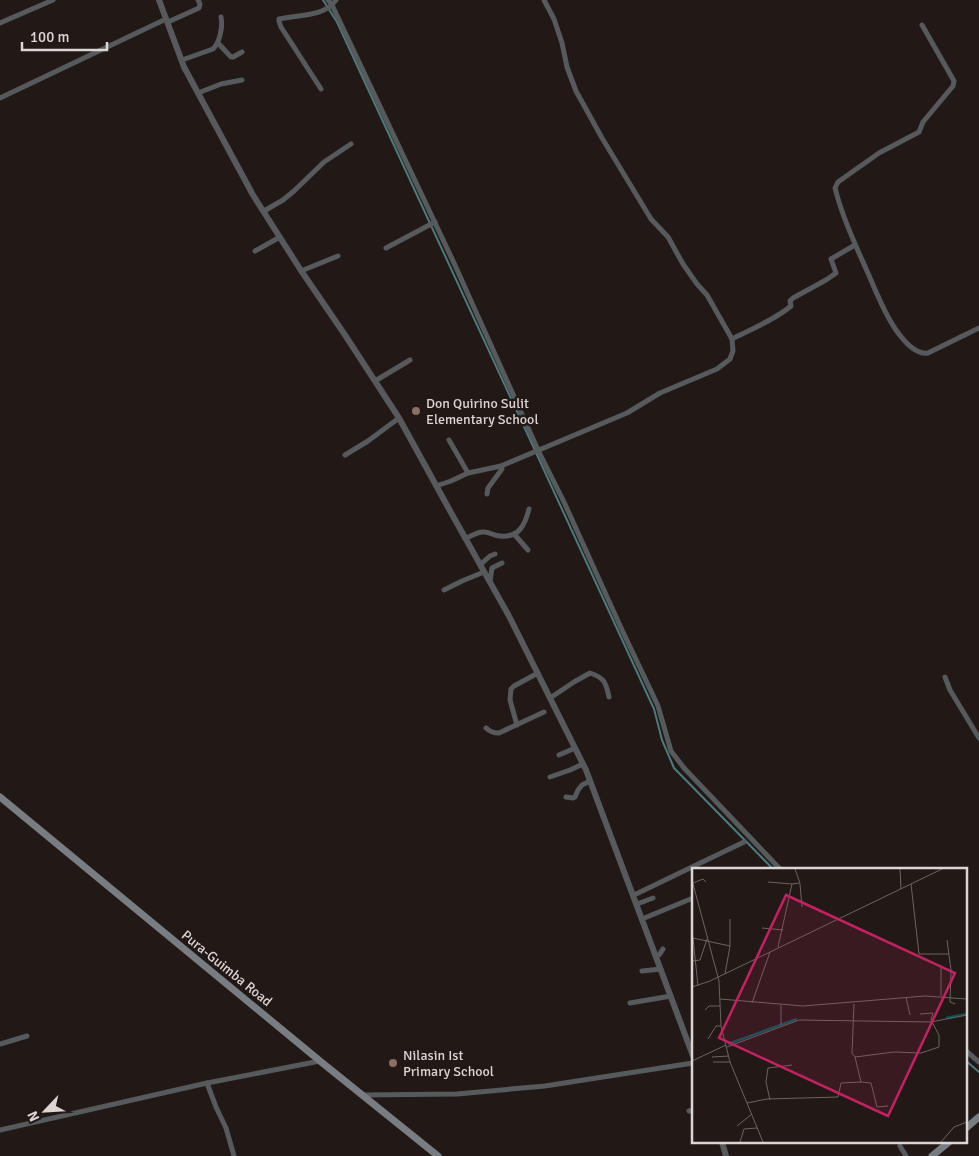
<svg xmlns="http://www.w3.org/2000/svg" width="979" height="1156" font-family="Signika,sans-serif">
  <rect width="100%" height="100%" fill="#221916"/>
  <g fill="none" stroke-linecap="round" stroke-linejoin="round">
    <g stroke="#487c7e" stroke-width="2">
      <path d="M323,0L337,22C444,251 548,480 654,709L662,740L674,768L774,870"/>
      <polyline points="965,1060 979,1072"/>
    </g>
    <g stroke="#565a5d" stroke-width="5">
      <polyline points="328,0 332,5 454,263 538,450 564,502 622,630 651,691 658,706 671,751 684,768 781,870"/>
      <polyline points="168,22 199,8 200,4 198,0"/>
      <polyline points="0,23 53,0"/>
      <path d="M922,25L954,81L953,86L923,122L919,132L879,153L838,182L835,188C842,216 855,244 867,271C876,291 883,311 896,330C903,340 915,355 928,353L979,328"/>
      <polyline points="218,43 231,57 233,57 242,52"/>
      <path d="M182,60L213,49C220,42 223,26 221,17"/>
      <path d="M321,89L281,27L279,21V19C299,14 323,18 336,0"/>
      <polyline points="198,93 221,84 242,80"/>
      <polyline points="0,98 166,19"/>
      <polyline points="264,211 283,200 294,191 324,162 351,144"/>
      <polyline points="386,248 435,222"/>
      <polyline points="255,251 280,237"/>
      <polyline points="301,271 338,256"/>
      <path d="M732,339C752,329 774,320 791,306L790,301L793,298L826,280L836,273L831,259L855,245"/>
      <polyline points="375,381 410,360"/>
      <polyline points="449,440 468,473"/>
      <polyline points="345,455 368,441 399,418"/>
      <polyline points="436,486 451,481 468,473 501,466 627,413 660,393 717,369 730,359 733,351 732,339 707,295 697,284 683,264 668,237 651,219 602,138 576,91 567,67 562,43 554,19 544,0"/>
      <polyline points="487,494 488,488 502,469 501,466"/>
      <polyline points="514,534 528,550"/>
      <path d="M465,539C471,536 478,531 484,532C490,532 494,536 500,536C519,538 525,525 529,509"/>
      <polyline points="480,565 490,556 495,554"/>
      <polyline points="490,581 492,568 502,563"/>
      <polyline points="444,590 462,581 484,572"/>
      <polyline points="945,677 950,690 979,738"/>
      <path d="M550,698L574,682L590,673C605,678 606,683 609,697"/>
      <polyline points="517,725 510,700 511,689 514,686 538,673"/>
      <path d="M486,728C490,732 493,733 499,733L544,712"/>
      <polyline points="559,755 575,748"/>
      <polyline points="550,777 570,770 583,764"/>
      <polyline points="566,797 573,798 575,797 578,790 582,785 590,781"/>
      <polyline points="634,895 744,842"/>
      <polyline points="637,904 653,898"/>
      <polyline points="642,919 693,898"/>
      <polyline points="656,956 659,955 663,949"/>
      <polyline points="642,971 661,969"/>
      <polyline points="630,1003 671,996"/>
      <polyline points="0,1044 27,1036"/>
      <polyline points="965,1050 979,1062"/>
      <polyline points="207,1083 216,1107 226,1128 234,1156"/>
      <polyline points="363,1095 457,1094 545,1086 693,1063"/>
      <polyline points="689,1111 693,1110"/>
      <polyline points="0,1130 207,1083 320,1061"/>
      <polyline points="900,1146 906,1156"/>
    </g>
    <g stroke="#565a5d" stroke-width="6">
      <polyline points="159,0 184,67 205,106 253,195 300,269 345,335 399,418 449,509 509,616 586,770 693,1056"/>
      <polyline points="722,1142 726,1156"/>
    </g>
    <g stroke="#787d83" stroke-width="7">
      <polyline points="0,797 320,1061 438,1156"/>
      <polyline points="965,1129 979,1117"/>
      <polyline points="932,1156 949,1142"/>
    </g>
  </g>
  <g fill="#8d6e63" stroke="#221916" stroke-width="2">
    <circle cx="416" cy="411" r="5"/>
    <circle cx="393" cy="1063" r="5"/>
  </g>
  <g text-anchor="middle" stroke-width="5" stroke-linejoin="round" paint-order="stroke">
    <g font-size="14" fill="#dcd5d3" stroke="#221916" text-anchor="start">
      <text x="426" y="408">Don Quirino Sulit<tspan x="426" dy="16">Elementary School</tspan></text>
      <text x="403" y="1060">Nilasin Ist<tspan x="403" dy="16">Primary School</tspan></text>
    </g>
    <g font-size="14" fill="#dcd5d3" stroke="#221916">
      <text transform="translate(227 968) rotate(39)" y="5">Pura-Guimba Road</text>
    </g>
  </g>
  <g transform="translate(692 868)">
    <rect width="275" height="275" fill="#221916"/>
    <path fill="none" stroke="#095659" stroke-width="2.5" d="M254,150L275,146M36,176L105,151"/>
    <path fill="none" stroke="#6c6462" stroke-width="1" d="M208,1L209,21M0,12L27,113L29,158L38,194L71,274M76,14L100,16M1,15L11,11L14,14M108,16L110,39M219,16L227,86H257M70,60L91,62M1,70L6,118M1,70L38,78M255,72L259,102L258,134L263,136M86,79L100,16L108,15L103,1M0,93L8,92L15,71M249,98V128M33,106L38,78V51M0,119L18,113L250,1M214,129L218,147M28,131L111,138L233,128L275,131M60,135L78,84M162,136L160,185L163,189L202,184L229,185L247,179V167L239,152L241,145L228,146M89,137V157M13,142L17,138H28M16,171L24,158H29M35,179L107,152L239,154L275,147M20,189L37,188M163,189L169,214M0,193L34,177M21,194H38M78,232L74,214L76,200L100,197M55,235L75,231L146,229L149,215L169,214L179,215L185,239L196,238M45,258L60,246M48,274L52,261L65,260M249,274L262,259L275,254"/>
    <path fill="#c32161" fill-opacity="0.15" stroke="#c32161" stroke-width="2.5" d="M94,27L263,105L196,248L27,170Z"/>
    <rect width="275" height="275" fill="none" stroke="#dcd5d3" stroke-width="2.5"/>
  </g>
  <g transform="translate(45 1111) rotate(245)" stroke="#221916" stroke-width="4" paint-order="stroke">
  <path d="M0-4L9 19L0 12L-9 19Z" fill="#dcd5d3"/>
  <text y="-8" font-size="14" font-weight="bold" text-anchor="middle" fill="#dcd5d3">N</text>
  </g>
  <path d="M22 42v8h85v-8" fill="none" stroke="#dcd5d3" stroke-width="2.5"/>
  <text x="30" y="42" font-size="15" fill="#dcd5d3" stroke="#221916" stroke-width="4" paint-order="stroke">100 m</text>
</svg>
